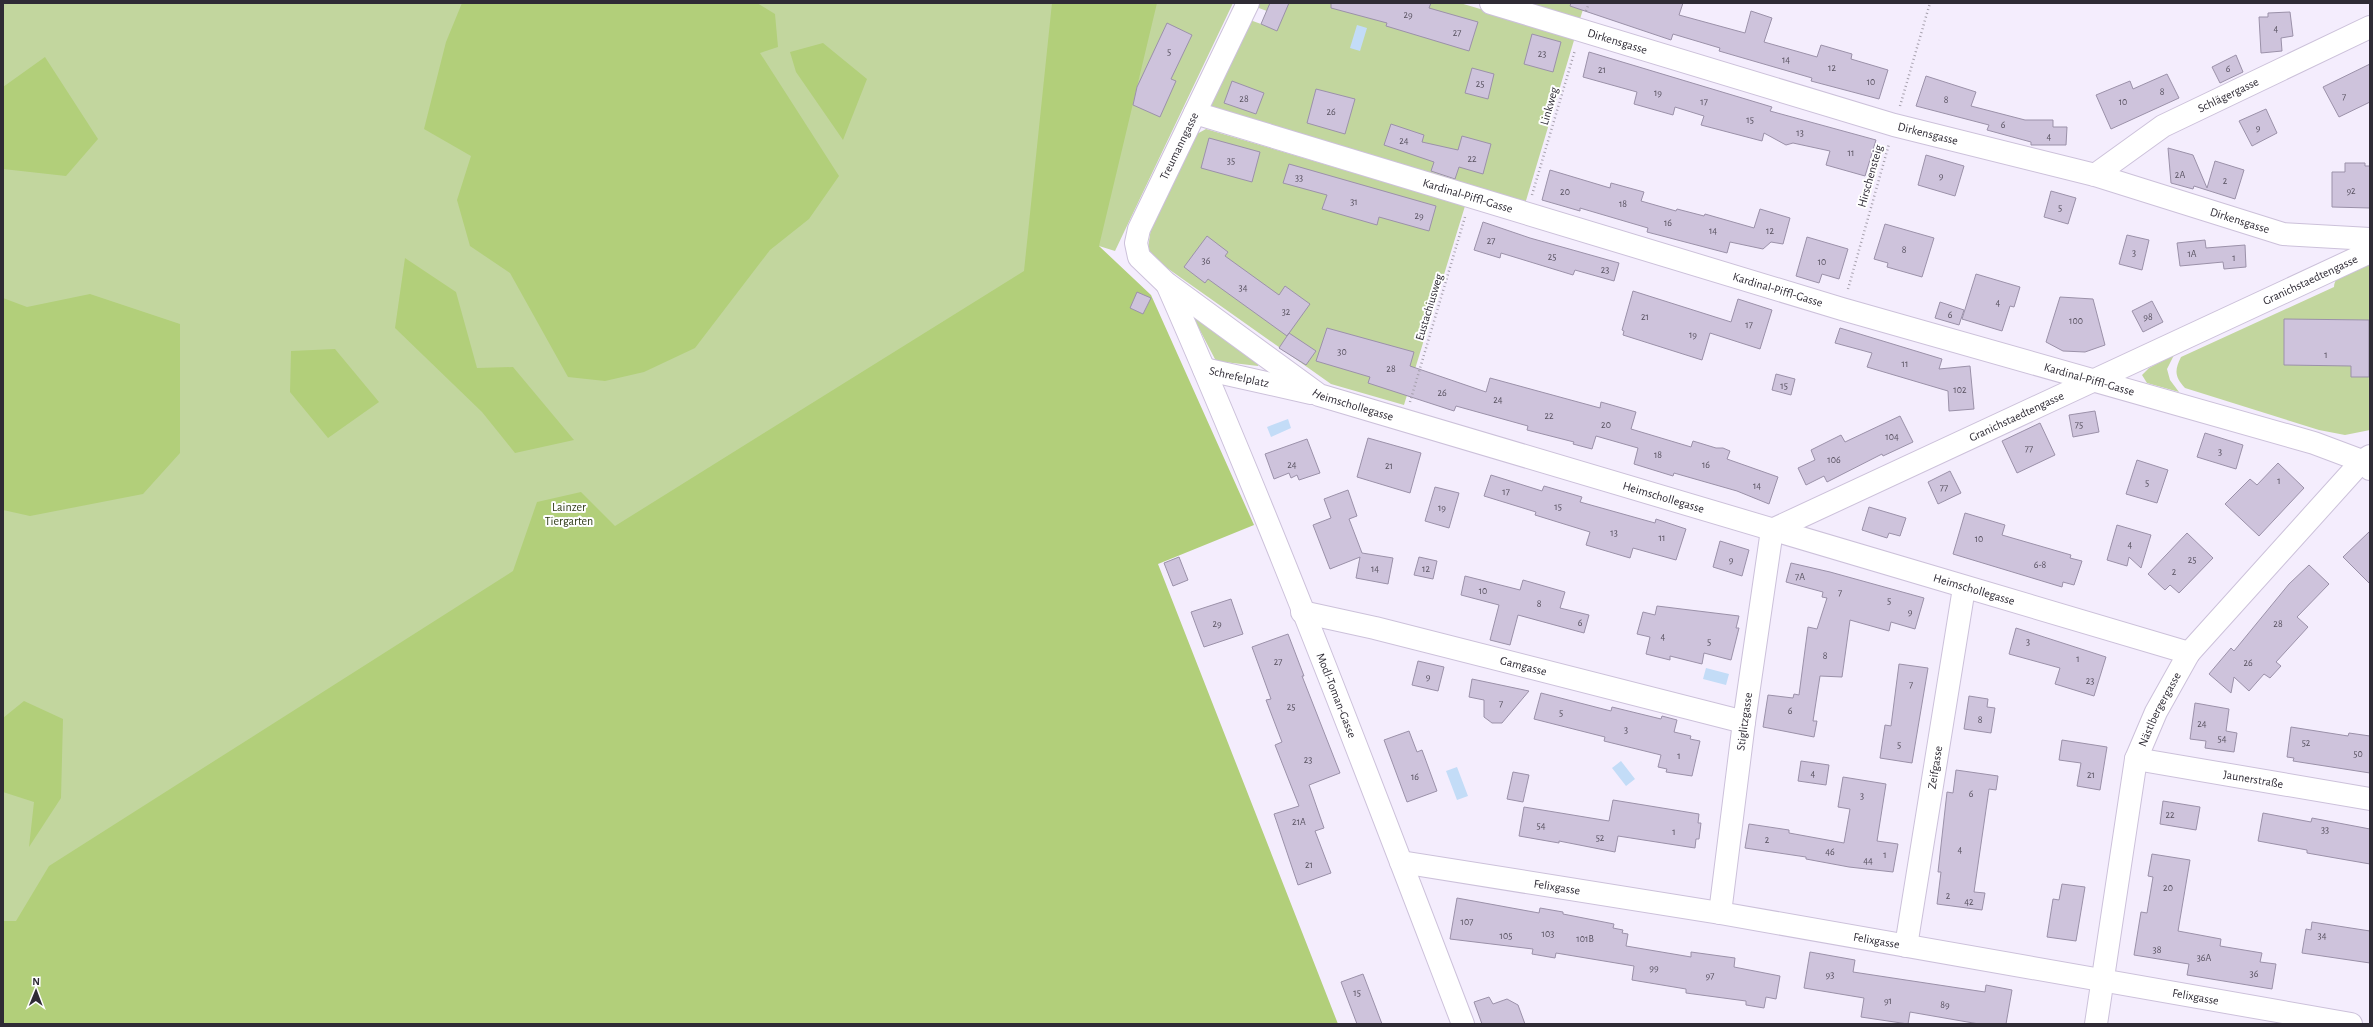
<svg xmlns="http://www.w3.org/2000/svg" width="2373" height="1027" font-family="'Alegreya Sans',sans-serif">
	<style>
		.green { fill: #c2d69e }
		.forest { fill: #b2cf7a }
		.water { fill: #c3dcf7 }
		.building { fill: #cec3dc; stroke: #9b91a9 }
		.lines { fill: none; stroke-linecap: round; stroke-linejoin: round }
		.minor-casing { stroke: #ccc1da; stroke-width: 24 }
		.path { stroke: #a6a0ad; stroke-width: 2.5; stroke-dasharray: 1 3; stroke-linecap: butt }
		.minor { stroke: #fff; stroke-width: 22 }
		.labels { text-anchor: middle; stroke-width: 4; stroke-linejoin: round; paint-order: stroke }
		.number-label { font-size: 10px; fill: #57515f }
		.street-label { font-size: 12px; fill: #2f2b35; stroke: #fefefe }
		.park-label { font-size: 12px; fill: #2e3a16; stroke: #fefefe }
	</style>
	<rect width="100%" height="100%" fill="#f4edfd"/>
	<path class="green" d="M3,3H1233L1115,251L1099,246L3,1024Z
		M1258,3H1460L1575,37L1525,204L1212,109L1211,101L1250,20L1261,24L1267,11L1256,7Z
		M1528,3H1585L1580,19Z
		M1206,129L1465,206L1404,405L1331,384L1153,258L1148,248L1151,228L1195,135Z
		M2370,259V430L2345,435L2319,430L2185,388C2175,377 2174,371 2181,357L2334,287C2335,271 2358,265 2370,259Z
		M1195,314L1258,362V366L1216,361L1193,317Z
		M2174,355L2167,369L2170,380L2179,392L2147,383L2142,375L2149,368Z"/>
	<path class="forest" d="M462,3H757L775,14L778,47L760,53L839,176L809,219L770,250L695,348L644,372L605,381L568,377L510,273L470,246L457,200L471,156L424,129L446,42Z
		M1052,3H1157L1099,246L1151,295L1254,525L1158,564L1338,1024H3V921H16L49,866L513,571L537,502L581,492L615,526L1024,271Z
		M823,43L867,79L843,140L796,72L790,52Z
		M45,57L98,139L66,176L3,169V87Z
		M405,258L456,292L477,368L513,367L574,440L515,453L482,412L395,328Z
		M90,294L180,324V453L143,494L30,516L3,510V298L27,307Z
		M335,349L379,402L328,438L290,392L291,351Z
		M24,701L63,719L61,798L29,847L34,802L3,792V718Z"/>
	<path class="water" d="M1357,25L1367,28L1360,51L1350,48Z
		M1288,419L1291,428L1271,437L1267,427Z
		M1706,668L1729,674L1726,685L1703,679Z
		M1621,761L1635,779L1626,786L1612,768Z
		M1457,767L1468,796L1457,800L1446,771Z"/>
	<path class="building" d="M1270,3H1289L1277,31L1261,24Z
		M1331,3H1431L1429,8L1478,22L1469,51L1386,26L1387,23L1331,8Z
		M1571,3H1683L1679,15L1745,33L1751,11L1772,18L1764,42L1817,57L1821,45L1852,54L1851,59L1888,70L1879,99L1811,81L1812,78L1719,51L1720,48L1673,34L1671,40L1570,6Z
		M2290,12L2293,36L2281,38L2282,51L2261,53L2259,17H2268V13Z
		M1167,23L1192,35L1171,79L1176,81L1160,117L1133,105L1137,87Z
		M1532,34L1561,42L1553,72L1524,64Z
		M1589,52L1772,107L1770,111L1876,140L1865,176L1826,165L1830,151L1793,143L1786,145L1764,133L1762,141L1701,125L1704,116L1675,107L1673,115L1634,104L1637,92L1583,77Z
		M2236,55L2243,72L2220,83L2212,67Z
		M2370,64V102L2339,117L2323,87Z
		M1472,68L1494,74L1488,99L1465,93Z
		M2167,74L2179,98L2111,129L2096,95L2130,81L2133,89Z
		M1926,76L1976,92L1971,106L2025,120H2053V127H2067L2066,145H2031V142L1987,130L1989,125L1916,106Z
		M1232,81L1264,93L1256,114L1224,103Z
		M1316,89L1355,99L1345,134L1307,123Z
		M2266,109L2277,133L2252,146L2239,121Z
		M1391,124L1424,135L1422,142L1458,150L1462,136L1491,144L1483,174L1459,167L1455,179L1431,171L1434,162L1384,145Z
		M1209,138L1260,152L1252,182L1201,168Z
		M2168,148L2193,155L2207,188L2215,161L2244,170L2235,199L2194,186L2193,189L2171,183Z
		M1926,155L1964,166L1955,196L1918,185Z
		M2345,163H2365V166H2370V208L2332,207V172H2345Z
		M1289,164L1436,206L1429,231L1379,217L1377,225L1322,209L1327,195L1283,183Z
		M1550,170L1610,188L1611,183L1644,192L1641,201L1676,211L1677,209L1704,216L1705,214L1754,228L1760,209L1790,218L1783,244L1771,242L1763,249L1730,242L1727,253L1647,232L1648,228L1580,208V211L1542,200Z
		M2051,191L2076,198L2068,224L2044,217Z
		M1483,222L1530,238L1619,263L1614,281L1575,270L1573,275L1501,253L1500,258L1474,250Z
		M1885,224L1934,238L1922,277L1887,267L1888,263L1874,259Z
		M2127,235L2149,240L2142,270L2119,264Z
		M1207,236L1228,252L1225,256L1279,295L1285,286L1310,304L1287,336L1208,279L1205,283L1184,267Z
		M1807,237L1848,249L1839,279L1822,274L1819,283L1796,276Z
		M2205,240L2206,248L2245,245L2246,267L2224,269L2223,262L2180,266L2177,243Z
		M1976,274L2020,287L2014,307L2010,306L2002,331L1962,319Z
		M1633,291L1731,322L1738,299L1772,310L1760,349L1710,333L1702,360L1623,335L1624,331L1622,330Z
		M1137,292L1151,298L1143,314L1130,308Z
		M2060,297L2093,299L2105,345L2085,352L2063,351L2046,342Z
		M2152,301L2163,322L2143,332L2132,311Z
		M1940,302L1964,310L1959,325L1935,318Z
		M2284,319L2369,320V377H2351V366L2284,365Z
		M1327,328L1414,352L1410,366L1486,392L1490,378L1600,408L1601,402L1636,412L1631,429L1691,447L1693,441L1716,448H1723L1730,451L1727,459L1778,477L1769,504L1737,491L1674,473L1673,476L1634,464L1638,448L1596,436L1592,449L1573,444L1574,442L1527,430L1528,426L1456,406L1454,411L1368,383L1370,377L1316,361Z
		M1840,328L1942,359L1939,369L1970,366L1974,409L1949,411L1948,391L1867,367L1872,353L1835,343Z
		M1289,333L1316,351L1306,365L1279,348Z
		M1776,374L1795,379L1791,395L1772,390Z
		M2095,411L2099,432L2073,437L2069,415Z
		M1900,416L1913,442L1883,456L1882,454L1827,482L1824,476L1806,485L1798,468L1815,460L1811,450L1841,435L1845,442Z
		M2040,423L2055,455L2017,473L2002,441Z
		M2205,433L2243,445L2236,469L2197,457Z
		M1368,438L1421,453L1410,493L1357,477Z
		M1307,439L1320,473L1299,480L1297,475L1291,478L1289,473L1274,479L1265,454Z
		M2137,460L2168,470L2157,503L2126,494Z
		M2278,463L2304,488L2259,536L2225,504L2250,479L2257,485Z
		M1950,471L1961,493L1938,504L1928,482Z
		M1491,475L1542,491L1544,486L1582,497L1580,502L1655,523L1656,519L1686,529L1676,560L1633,548L1630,558L1586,545L1590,532L1535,515L1536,512L1484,496Z
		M1435,487L1459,493L1449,528L1425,521Z
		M1348,490L1357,516L1349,519L1362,553L1393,558L1388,584L1356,578L1360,557L1330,569L1313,525L1331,518L1324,499Z
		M1869,507L1906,518L1900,536L1889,533L1887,538L1862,530Z
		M1965,513L2005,525L2002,535L2071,555L2070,558L2082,561L2074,585L2063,582L2062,587L1953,554Z
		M2117,525L2151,535L2141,568L2129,557L2127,566L2107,560Z
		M2370,531V584L2343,557Z
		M2187,533L2213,558L2179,593L2170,585L2165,590L2148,574Z
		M1720,541L1749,550L1742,576L1713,567Z
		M1179,557L1188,580L1173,586L1164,563Z
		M1419,557L1437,561L1433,579L1414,575Z
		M1791,563L1830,572L1924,598L1915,629L1891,622L1889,631L1850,620L1842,677L1820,676L1813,721H1817L1814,737L1763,727L1768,695L1793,698L1794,694L1799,695L1808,627L1817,629L1827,598L1822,597L1823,592L1786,582Z
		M2309,565L2329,584L2297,617L2308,627L2276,662L2281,666L2270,678L2264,674L2249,691L2234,677L2231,693L2209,674L2231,648L2234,651L2289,584Z
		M1465,576L1520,590L1523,580L1565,592L1560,608L1589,615L1584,633L1518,615L1510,645L1490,640L1499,605L1461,595Z
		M1231,599L1243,634L1204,647L1191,612Z
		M1657,606L1739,616L1736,628H1739L1731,660L1704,653L1702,664L1670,656V660L1646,654L1650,637L1637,634L1643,612L1655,615Z
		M2016,628L2106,657L2094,696L2055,684L2060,668L2009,654Z
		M1288,634L1304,676H1302L1340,773L1309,785L1324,828L1315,831L1331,873L1298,885L1274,814L1299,806L1275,745L1282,742L1266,700L1271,699L1252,647Z
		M1418,661L1444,667L1438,691L1412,685Z
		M1899,664L1928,668L1912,763L1880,758L1885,725L1891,726Z
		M1472,679L1529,691L1502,723H1492L1484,717V700L1469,697Z
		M1541,693L1611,711L1612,707L1661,719L1662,716L1677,720L1674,732L1691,736L1690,739L1700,741L1692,776L1666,772L1667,769L1658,767L1661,755L1604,741L1605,737L1534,719Z
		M1969,696L1988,699L1987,707L1995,708L1991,733L1964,729Z
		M2195,703L2229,709L2226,731L2237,733L2234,752L2205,748L2206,741L2190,739Z
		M2291,727L2348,736L2349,733L2370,736V773L2293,761L2294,758L2287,757Z
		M1409,731L1417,752L1422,750L1437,791L1407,802L1384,740Z
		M2062,740L2107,747L2100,790L2077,786L2081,763L2059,760Z
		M1801,761L1829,765L1826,785L1798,781Z
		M1956,770L1998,776L1996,790L1989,789L1974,892L1985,893L1982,910L1937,904L1941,872H1938L1947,792L1953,793Z
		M1513,772L1529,775L1523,802L1507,799Z
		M1843,777L1886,784L1877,841L1898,844L1893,872L1849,867L1806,859V857L1745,848L1749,824L1789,830V833L1844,843L1850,809L1838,807Z
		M1613,800L1699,814L1698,823H1701L1699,839H1696L1695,848L1618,836L1615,852L1559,841V843L1519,836L1524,807L1609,821Z
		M2163,801L2200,807L2196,830L2160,824Z
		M2263,813L2311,822L2312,818L2370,829V864L2307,853V850L2258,841Z
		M2152,854L2190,860L2178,931L2221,939L2220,946L2262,953L2260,962L2276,964L2272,989L2187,975L2189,964L2134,955L2141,912L2147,913L2153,877L2148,876Z
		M2062,884L2085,887L2076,941L2047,937L2053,899L2059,900Z
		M1457,898L1539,913L1540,908L1563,912V914L1614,924L1613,928L1623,930L1622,933L1628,934L1626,946L1691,957V952L1735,958L1734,967L1780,976L1776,999L1766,997L1764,1008L1746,1005V1001L1686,993V989L1632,980L1634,966L1556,953L1555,958L1532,954L1533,949L1450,939Z
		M2312,922L2370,931V963L2302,953L2306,929L2311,930Z
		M1810,952L1855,960L1853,972L1985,992L1986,985L2012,990L2006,1024H1979L1910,1012L1908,1024L1861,1017L1864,998L1804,988Z
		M1363,974L1382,1024H1357L1341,982Z
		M1489,997L1493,1004L1507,999L1518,1005L1525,1024H1482L1474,1002Z"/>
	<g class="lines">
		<g class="minor-casing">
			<g id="minor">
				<path id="s1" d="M1248,3L1139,229L1136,243L1139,257L1166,283L1319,395L2189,653"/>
				<path id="s2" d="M1491,3L1894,125L2095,175L2283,234L2370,239"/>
				<path id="s3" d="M1195,113L1842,309L2314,443L2362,461L2370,469"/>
				<path id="s4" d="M2095,175L2163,126L2370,27"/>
				<path id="s5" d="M1167,284C1274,527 1368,776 1463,1024"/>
				<path id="s6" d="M1204,369L1311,393"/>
				<path id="s7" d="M1302,612L1375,628L1744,722"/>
				<path id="s8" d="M2136,759L2370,799"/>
				<path id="s9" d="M1401,862L1720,913L2351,1024"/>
				<path id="s10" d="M1720,913L1744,722L1772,530L2370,252"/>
				<path id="s11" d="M1906,946L1964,588"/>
				<path id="s12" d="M2096,1024L2136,759L2156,712L2189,653L2362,461L2370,456"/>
			</g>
		</g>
		<path class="path" d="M1586,11L1589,3
			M1900,106L1930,3
			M1532,195L1575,50
			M1848,289L1889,144
			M2369,342H2370
			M1410,402L1465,217"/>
		<use href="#minor" class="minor"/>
	</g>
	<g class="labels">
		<g class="number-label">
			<text x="1408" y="18">29</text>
			<text x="2276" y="32">4</text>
			<text x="1457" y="36">27</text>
			<text x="1169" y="55">5</text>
			<text x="1542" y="57">23</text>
			<text x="1786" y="63">14</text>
			<text x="1832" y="71">12</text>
			<text x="2228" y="72">6</text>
			<text x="1602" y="73">21</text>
			<text x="1871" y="85">10</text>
			<text x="1480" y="87">25</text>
			<text x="2162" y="95">8</text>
			<text x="1658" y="96">19</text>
			<text x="2344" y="100">7</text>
			<text x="1244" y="102">28</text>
			<text x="1946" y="103">8</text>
			<text x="1704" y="105">17</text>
			<text x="2123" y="105">10</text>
			<text x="1331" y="115">26</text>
			<text x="1750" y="123">15</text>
			<text x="2003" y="128">6</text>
			<text x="2258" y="131">9</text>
			<text x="1800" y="136">13</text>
			<text x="2049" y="140">4</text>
			<text x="1404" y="144">24</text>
			<text x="1851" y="156">11</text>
			<text x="1472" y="162">22</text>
			<text x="1231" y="164">35</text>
			<text x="2180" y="178">2A</text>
			<text x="1941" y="179">9</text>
			<text x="1299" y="181">33</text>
			<text x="2225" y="184">2</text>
			<text x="2351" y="194">92</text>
			<text x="1565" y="195">20</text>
			<text x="1354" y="205">31</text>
			<text x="1623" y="207">18</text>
			<text x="2060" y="211">5</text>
			<text x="1419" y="219">29</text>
			<text x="1668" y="226">16</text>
			<text x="1713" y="234">14</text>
			<text x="1770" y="234">12</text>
			<text x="1491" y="244">27</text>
			<text x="1904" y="253">8</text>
			<text x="2134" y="256">3</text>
			<text x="2192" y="257">1A</text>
			<text x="1552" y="260">25</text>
			<text x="2234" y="261">1</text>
			<text x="1206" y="264">36</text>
			<text x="1822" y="265">10</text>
			<text x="1605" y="273">23</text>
			<text x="1243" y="291">34</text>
			<text x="1998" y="306">4</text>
			<text x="1286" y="315">32</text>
			<text x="1950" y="318">6</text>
			<text x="1645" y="320">21</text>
			<text x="2148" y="320">98</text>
			<text x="2076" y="324">100</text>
			<text x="1749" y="328">17</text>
			<text x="1693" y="338">19</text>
			<text x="1342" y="355">30</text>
			<text x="2326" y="358">1</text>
			<text x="1905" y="367">11</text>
			<text x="1391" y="372">28</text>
			<text x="1784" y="389">15</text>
			<text x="1960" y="393">102</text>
			<text x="1442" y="396">26</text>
			<text x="1498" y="403">24</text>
			<text x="1549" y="419">22</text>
			<text x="1606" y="428">20</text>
			<text x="2079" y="428">75</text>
			<text x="1892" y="440">104</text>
			<text x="2029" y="452">77</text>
			<text x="2220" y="455">3</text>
			<text x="1658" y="458">18</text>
			<text x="1834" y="463">106</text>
			<text x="1292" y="468">24</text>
			<text x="1706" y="468">16</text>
			<text x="1389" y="469">21</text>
			<text x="2279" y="484">1</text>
			<text x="2147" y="486">5</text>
			<text x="1757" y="489">14</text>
			<text x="1944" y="491">77</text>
			<text x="1506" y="495">17</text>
			<text x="1558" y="510">15</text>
			<text x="1442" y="511">19</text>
			<text x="1614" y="536">13</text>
			<text x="1662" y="541">11</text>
			<text x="1979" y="542">10</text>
			<text x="2130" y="548">4</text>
			<text x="1731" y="563">9</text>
			<text x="2192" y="563">25</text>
			<text x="2040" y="568">6-8</text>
			<text x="1375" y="572">14</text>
			<text x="1426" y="572">12</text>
			<text x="2174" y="575">2</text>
			<text x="1800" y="580">7A</text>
			<text x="1483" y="594">10</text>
			<text x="1840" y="596">7</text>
			<text x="1889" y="604">5</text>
			<text x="1539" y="607">8</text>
			<text x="1910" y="615">9</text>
			<text x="1580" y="626">6</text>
			<text x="1217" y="627">29</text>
			<text x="2278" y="627">28</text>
			<text x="1663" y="640">4</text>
			<text x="1709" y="645">5</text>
			<text x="2028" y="645">3</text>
			<text x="1825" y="659">8</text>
			<text x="2078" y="662">1</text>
			<text x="1278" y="665">27</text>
			<text x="2248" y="666">26</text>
			<text x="1428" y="680">9</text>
			<text x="2090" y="684">23</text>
			<text x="1911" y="688">7</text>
			<text x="1501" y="707">7</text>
			<text x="1291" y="710">25</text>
			<text x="1790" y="714">6</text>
			<text x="1561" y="716">5</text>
			<text x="1980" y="723">8</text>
			<text x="2202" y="727">24</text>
			<text x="1626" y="733">3</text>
			<text x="2222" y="742">54</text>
			<text x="2306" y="746">52</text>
			<text x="1899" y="748">5</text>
			<text x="2358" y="757">50</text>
			<text x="1679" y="759">1</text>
			<text x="1308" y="763">23</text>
			<text x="1813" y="777">4</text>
			<text x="2091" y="778">21</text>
			<text x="1415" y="780">16</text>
			<text x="1971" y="797">6</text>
			<text x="1862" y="799">3</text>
			<text x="2170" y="818">22</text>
			<text x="1299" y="825">21A</text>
			<text x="1541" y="829">54</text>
			<text x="2325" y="833">33</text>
			<text x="1674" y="835">1</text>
			<text x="1600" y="841">52</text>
			<text x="1767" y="843">2</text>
			<text x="1960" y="853">4</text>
			<text x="1830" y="855">46</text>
			<text x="1885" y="858">1</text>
			<text x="1868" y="864">44</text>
			<text x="1309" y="868">21</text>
			<text x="2168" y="891">20</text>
			<text x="1948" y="899">2</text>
			<text x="1969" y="905">42</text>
			<text x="1467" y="925">107</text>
			<text x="1548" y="937">103</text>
			<text x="1506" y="939">105</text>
			<text x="2322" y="939">34</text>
			<text x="1585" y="942">101B</text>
			<text x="2157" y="953">38</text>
			<text x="2204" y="961">36A</text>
			<text x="1654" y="971">99</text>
			<text x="2254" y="977">36</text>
			<text x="1830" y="978">93</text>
			<text x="1710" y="979">97</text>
			<text x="1357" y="996">15</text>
			<text x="1888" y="1004">91</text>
			<text x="1945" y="1008">89</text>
		</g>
		<g class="street-label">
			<text dy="4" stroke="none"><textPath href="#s2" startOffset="132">Dirkensgasse</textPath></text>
			<text dy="4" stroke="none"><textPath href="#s4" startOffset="156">Schlägergasse</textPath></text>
			<text transform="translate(1549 106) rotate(-74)" y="4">Linkweg</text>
			<text dy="4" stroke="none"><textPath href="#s2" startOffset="456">Dirkensgasse</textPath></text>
			<text transform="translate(1179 146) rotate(-64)" y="4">Treumanngasse</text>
			<text transform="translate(1870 176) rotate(-74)" y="4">Hirschensteig</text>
			<text dy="4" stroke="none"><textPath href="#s3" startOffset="285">Kardinal-Piffl-Gasse</textPath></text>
			<text dy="4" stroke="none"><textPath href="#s2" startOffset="780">Dirkensgasse</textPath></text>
			<text dy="4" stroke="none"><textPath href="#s10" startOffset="980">Granichstaedtengasse</textPath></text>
			<text dy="4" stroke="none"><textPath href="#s3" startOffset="609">Kardinal-Piffl-Gasse</textPath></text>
			<text transform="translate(1429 307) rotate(-73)" y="4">Eustachiusweg</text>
			<text dy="4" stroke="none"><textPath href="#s6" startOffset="36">Schrefelplatz</textPath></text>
			<text dy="4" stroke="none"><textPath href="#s3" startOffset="933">Kardinal-Piffl-Gasse</textPath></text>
			<text dy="4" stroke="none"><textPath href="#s1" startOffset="542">Heimschollegasse</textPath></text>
			<text dy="4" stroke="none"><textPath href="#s10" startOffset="656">Granichstaedtengasse</textPath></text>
			<text dy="4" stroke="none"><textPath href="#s1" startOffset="866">Heimschollegasse</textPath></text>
			<text dy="4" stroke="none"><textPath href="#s1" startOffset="1190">Heimschollegasse</textPath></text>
			<text dy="4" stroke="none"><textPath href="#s7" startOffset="228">Gamgasse</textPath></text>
			<text dy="4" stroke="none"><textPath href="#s5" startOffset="445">Modl-Toman-Gasse</textPath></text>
			<text dy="4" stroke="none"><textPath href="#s12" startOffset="323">Nästlbergergasse</textPath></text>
			<text dy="4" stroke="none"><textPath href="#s10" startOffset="193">Stiglitzgasse</textPath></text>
			<text dy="4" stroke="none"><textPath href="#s11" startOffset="181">Zeifgasse</textPath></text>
			<text dy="4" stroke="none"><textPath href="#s8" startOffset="119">Jaunerstraße</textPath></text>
			<text dy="4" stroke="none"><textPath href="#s9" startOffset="158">Felixgasse</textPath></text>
			<text dy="4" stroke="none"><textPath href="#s9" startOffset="482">Felixgasse</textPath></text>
			<text dy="4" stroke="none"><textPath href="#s9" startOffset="806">Felixgasse</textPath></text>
		</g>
		<g class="park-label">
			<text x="569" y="511">Lainzer<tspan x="569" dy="14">Tiergarten</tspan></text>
		</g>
	</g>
	<rect width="2373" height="1027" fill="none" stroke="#2f2b35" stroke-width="8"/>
	<g transform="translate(36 991) rotate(1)" stroke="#fefefe" stroke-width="3" paint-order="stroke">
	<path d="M0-3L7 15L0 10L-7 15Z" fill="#2f2b35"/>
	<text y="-6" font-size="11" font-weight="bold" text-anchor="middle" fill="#2f2b35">N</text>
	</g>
</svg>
